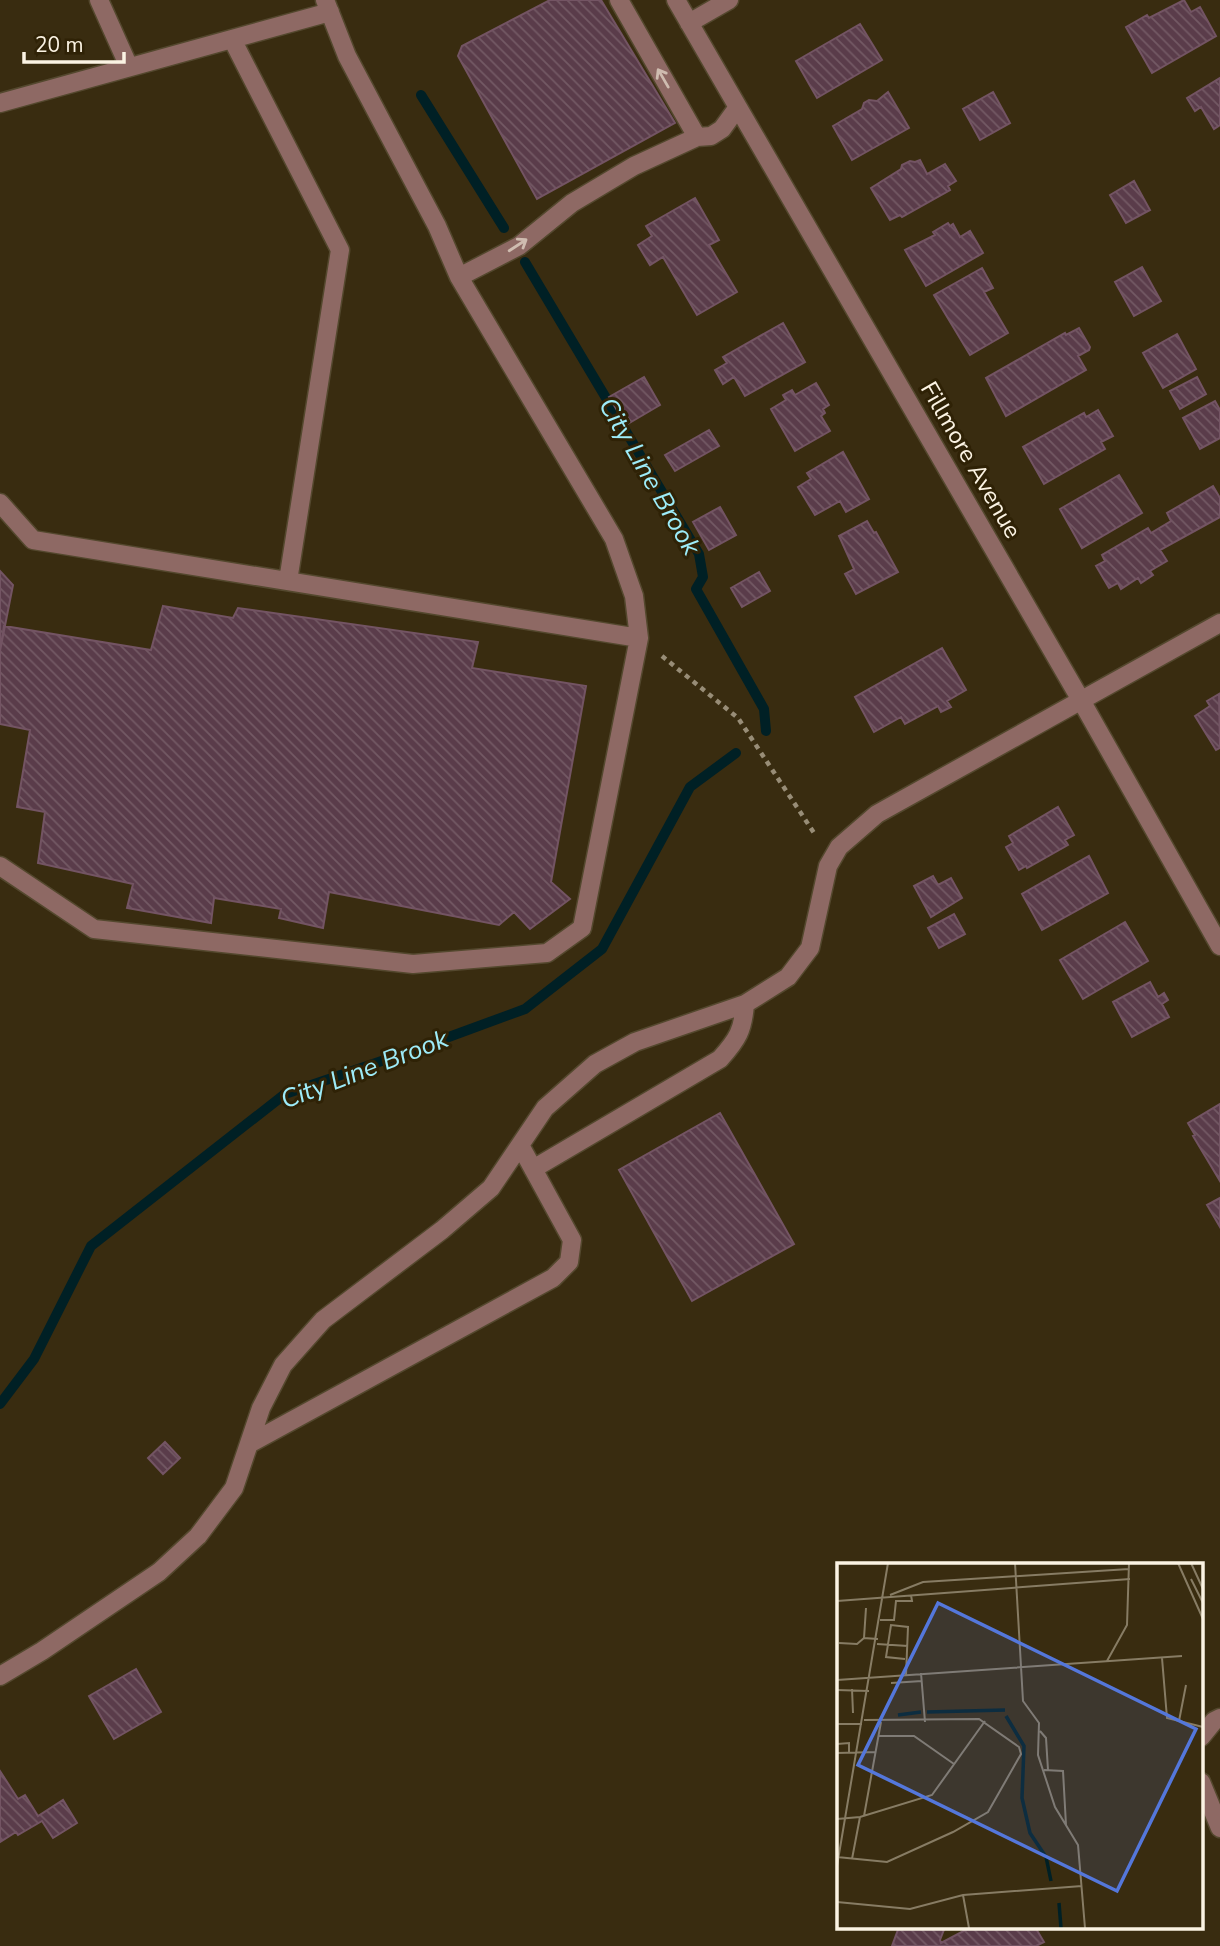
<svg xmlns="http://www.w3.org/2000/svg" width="1220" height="1946" font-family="'Nunito Sans',sans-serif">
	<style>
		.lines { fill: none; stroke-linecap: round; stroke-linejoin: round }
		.stream { stroke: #002025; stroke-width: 10 }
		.building { fill: url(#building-back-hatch); stroke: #735463; stroke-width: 2 }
		.minor-casing { stroke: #54482e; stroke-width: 21 }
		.path { stroke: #988d77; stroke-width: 4.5; stroke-dasharray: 5 5; stroke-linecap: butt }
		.minor { stroke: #8e6964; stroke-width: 18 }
		.oneway { stroke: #cfbcb0 }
		.labels { text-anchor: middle; stroke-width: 6; stroke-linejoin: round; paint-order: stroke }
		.street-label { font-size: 24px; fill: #fbf3e3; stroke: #2f2206 }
		.water-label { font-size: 26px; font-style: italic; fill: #9decf9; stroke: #2f2206 }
		.inset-river { fill: none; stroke: #002025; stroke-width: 3.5 }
		.inset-road { fill: none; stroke: #877c64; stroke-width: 2 }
		.view { fill: #5477db; fill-opacity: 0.15; stroke: #5477db; stroke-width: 3.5 }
		.inset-edge { fill: none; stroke: #fbf3e3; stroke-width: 3.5 }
	</style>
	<defs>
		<pattern id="building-back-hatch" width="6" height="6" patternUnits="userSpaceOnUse" patternTransform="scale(1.75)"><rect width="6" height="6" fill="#5a3c4a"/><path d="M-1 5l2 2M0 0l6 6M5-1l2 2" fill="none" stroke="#735964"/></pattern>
	</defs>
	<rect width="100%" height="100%" fill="#392c10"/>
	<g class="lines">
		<path class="stream" d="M421,95L504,228
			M525,262L699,554L703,577L696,589L764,709L766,731
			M0,1404L34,1359L91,1246L285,1094L408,1052L525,1009L602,949L690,787L736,753"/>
	</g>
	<path class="building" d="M550,0H601L675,123L537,199L458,56L462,46Z
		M1184,0L1191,12L1200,7L1216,36L1152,73L1126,27L1147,15L1149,18Z
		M860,24L882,60L817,98L796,61Z
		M1220,78V125L1214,129L1201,107L1195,111L1187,98Z
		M888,92L909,128L852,160L833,126L862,109L864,103L869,100L877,101Z
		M993,92L1010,123L980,140L963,109Z
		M920,160L927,174L945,164L956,181L948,186L950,190L902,217L900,215L890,220L871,188L901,169L902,165L910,161L915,162Z
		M1134,181L1150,210L1126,223L1110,195Z
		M695,198L719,240L709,245L737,292L697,315L663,257L650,265L638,245L652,236L646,226Z
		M948,223L950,226L953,224L960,237L970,231L983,253L926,286L905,250L935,235L933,232Z
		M1142,267L1161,301L1134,316L1115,282Z
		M982,268L993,288L984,292L1008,333L970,355L934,295Z
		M783,323L805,362L745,396L734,377L723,384L715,370L727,363L723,357Z
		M1079,328L1090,347L1089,350L1078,356L1086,370L1006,416L986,378L1065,333L1066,335Z
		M1177,334L1196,369L1163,388L1143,353Z
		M644,377L660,405L626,425L609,397Z
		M1197,377L1206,394L1180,409L1170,391Z
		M816,383L829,405L823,409L825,413L821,416L830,431L795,451L771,409L786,400L783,395L792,390L795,395Z
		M1215,401L1220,410V438L1200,449L1183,418Z
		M1098,410L1113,436L1101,442L1105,449L1044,484L1023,447L1084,413L1086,417Z
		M709,430L719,446L675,471L665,455Z
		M843,452L869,499L846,512L840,501L815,515L798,487L811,479L807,473Z
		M1119,475L1142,513L1082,548L1060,509Z
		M1213,486L1220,498V517L1160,550L1167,561L1150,571L1153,575L1141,583L1138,578L1121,589L1118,583L1109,588L1096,566L1105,561L1102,555L1148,528L1151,533L1171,521L1167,513Z
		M720,507L736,535L709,550L693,522Z
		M867,521L874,533L876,532L898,572L856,594L845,574L854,569L839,536Z
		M0,571L13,585L0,651Z
		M759,572L770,591L742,607L731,588Z
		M163,606L233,618L238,608L478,642L472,668L586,686L551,882L570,899L530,929L514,912L499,925L329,892L323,928L279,918L281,909L214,898L211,923L127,908L133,884L38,863L45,812L17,807L30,730L0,724V651L4,626L151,650Z
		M942,648L966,690L947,701L951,707L941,712L938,706L905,724L901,717L874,732L855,697Z
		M1219,694L1220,748L1216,750L1195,716L1210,706L1207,701Z
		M1058,807L1074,835L1065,840L1068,845L1027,868L1026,866L1019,870L1006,847L1013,843L1009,836Z
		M1089,856L1108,893L1042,930L1022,894Z
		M933,876L938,885L951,878L962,898L931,917L914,886Z
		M954,914L965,934L939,948L928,928Z
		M1125,922L1148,961L1083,999L1060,960Z
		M1150,982L1158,997L1164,993L1168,1000L1162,1004L1169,1017L1132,1037L1113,1002Z
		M1220,1104V1181L1193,1136L1195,1135L1188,1123Z
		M720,1113L794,1244L692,1301L619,1170Z
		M1220,1198V1227L1207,1205Z
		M165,1442L180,1458L163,1474L148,1458Z
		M136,1669L161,1712L114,1739L89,1696Z
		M0,1771L18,1799L25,1795L38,1816L63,1800L77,1823L53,1838L42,1821L18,1835L16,1832L0,1842Z
		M899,1927H945L940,1940L941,1943L971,1927H1035L1044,1942L1036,1946H892Z"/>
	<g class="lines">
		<g class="minor-casing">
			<path id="minor" d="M99,0L129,67
				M619,0L697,137
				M676,0L1082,702L1220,946
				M689,23L729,0
				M232,39L340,250L288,581
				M0,103L330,12
				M459,277L519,246L572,203L634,166L697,137L711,136L722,129L738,107
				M0,503L33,540L639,638
				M0,866L94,929L413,964L547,953L582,928L639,638L634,596L614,539L459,277L437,226L347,56L325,0
				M533,1169L720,1059C738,1039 743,1030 745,1004
				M249,1444L553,1278L569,1262L572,1240L520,1145
				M0,1676L42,1651L159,1572L198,1536L234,1488L261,1408L283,1365L323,1320L442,1230L491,1188L545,1108L595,1064L635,1042L745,1004L788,977L810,948L828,866L839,847L877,814L1220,623
				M1201,1737L1214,1721L1220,1718
				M1201,1782L1220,1828"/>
		</g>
		<path class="path" d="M662,656L738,718L816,836"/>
		<use href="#minor" class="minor"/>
	</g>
	<defs><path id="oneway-shaft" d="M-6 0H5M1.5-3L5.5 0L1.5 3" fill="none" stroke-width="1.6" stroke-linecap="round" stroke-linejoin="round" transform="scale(1.75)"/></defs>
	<g class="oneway">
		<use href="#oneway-shaft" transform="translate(663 78) rotate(-120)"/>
		<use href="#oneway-shaft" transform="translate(518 245) rotate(-33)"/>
	</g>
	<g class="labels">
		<g class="street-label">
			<text transform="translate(971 460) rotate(60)" y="8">Fillmore Avenue</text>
		</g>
		<g class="water-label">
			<text transform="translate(650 476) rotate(60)" y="9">City Line Brook</text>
			<text transform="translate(364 1069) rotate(-21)" y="9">City Line Brook</text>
		</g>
	</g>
	<g transform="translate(837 1563)">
		<rect width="366" height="366" fill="#392c10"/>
		<path class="inset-river" d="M90,149L168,147M61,152L84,149M169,153L187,183L185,235L193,270L209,294L214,318M222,340L224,365"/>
		<path class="inset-road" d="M178,0L186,138L202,160L201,192L218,244L241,282L248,365M341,0L366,56M354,0L366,26M0,13V51M354,16L366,40M53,32L86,19L292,6M0,38L293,16M29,45L27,75L41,76M43,57H57L59,38H75L74,32M2,80L20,81L27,75M40,81L71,83M325,95L330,155L366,164M68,96L49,94L54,62L71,64L69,112M270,98L290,62L292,0M84,110L88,159M0,117L345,93M54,120L85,118M15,126L16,150M0,127L32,128M342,158L349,122M0,161H25M203,168L209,175L211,207M42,173H77L117,201M0,181L12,180V189M0,190L39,189M207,207L226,208L229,262M27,253L44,159M0,256L23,254L95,232L148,158M0,294L50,299L116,269L151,249L184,191L182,184L142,156L27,157M15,296L23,254M0,303L51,0M126,332L132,365M0,339L73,346L126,332L245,323"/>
		<path class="view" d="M101,40L359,166L280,328L21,202Z"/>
		<rect width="366" height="366" class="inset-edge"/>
	</g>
	<path d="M24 52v10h100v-10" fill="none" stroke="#fbf3e3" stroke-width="3.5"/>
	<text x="35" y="52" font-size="21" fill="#fbf3e3" stroke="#2f2206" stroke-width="5" paint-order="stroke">20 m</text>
</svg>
